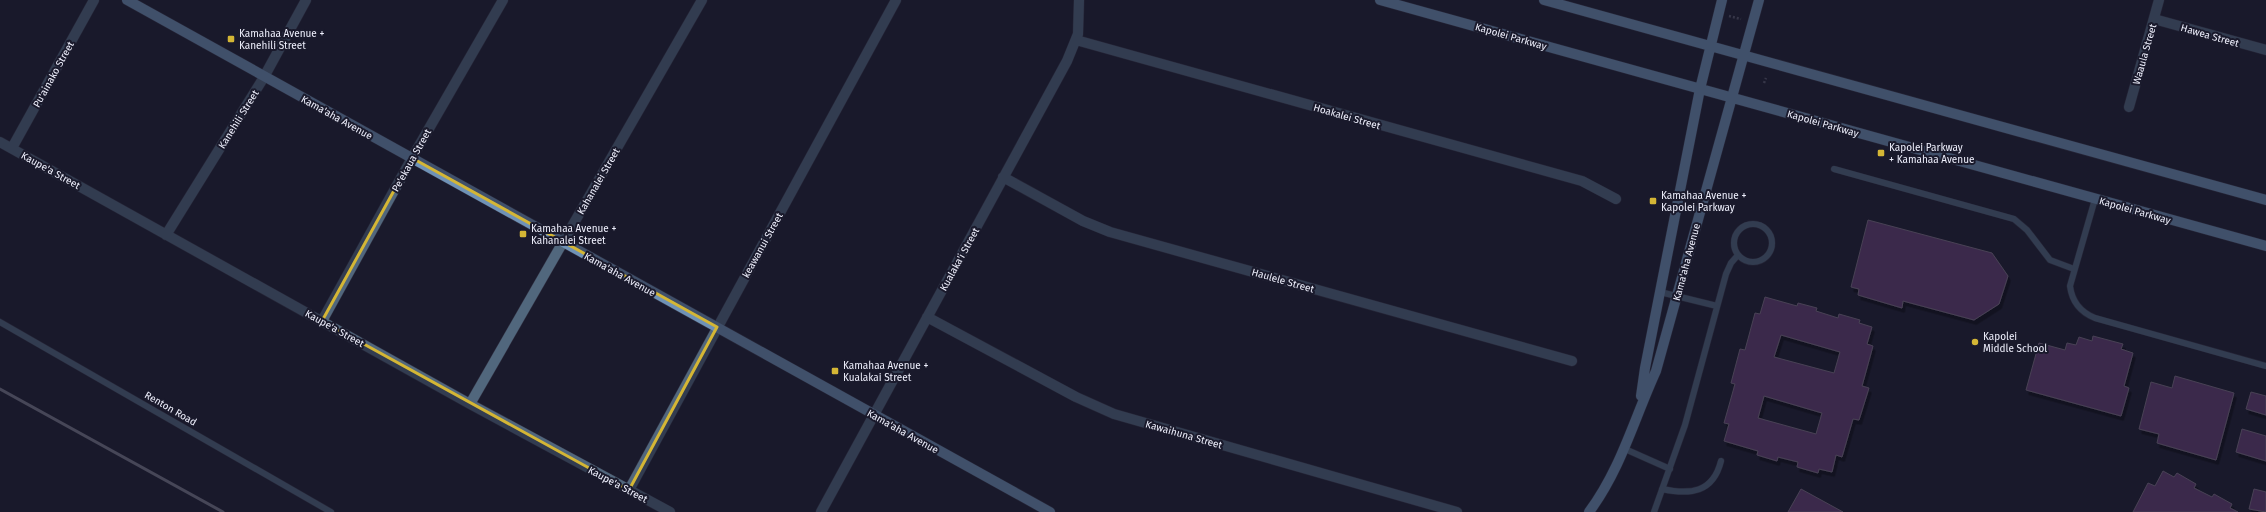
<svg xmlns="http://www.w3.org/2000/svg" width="2266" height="512" font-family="'Fira Sans',sans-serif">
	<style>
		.building { fill: #653c72; stroke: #817286; fill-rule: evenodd; filter: url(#shadow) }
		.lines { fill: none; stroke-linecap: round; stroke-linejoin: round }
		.lane-casing { stroke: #343445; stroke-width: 7 }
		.street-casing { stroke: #343445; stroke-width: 11 }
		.secondary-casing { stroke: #343445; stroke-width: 11 }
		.path { stroke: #5a5a6b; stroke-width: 2.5; stroke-dasharray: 2 2; stroke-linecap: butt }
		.lane { stroke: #51677d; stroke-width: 6 }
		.street { stroke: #51677d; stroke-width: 10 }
		.secondary { stroke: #6f92b6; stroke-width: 10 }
		.rail { stroke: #7c7c8c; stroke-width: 3 }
		.marked { fill: none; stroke: #d4b635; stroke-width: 3; stroke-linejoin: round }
		.poi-dot { fill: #d4b635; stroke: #1a1a2c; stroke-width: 1.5 }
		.labels { text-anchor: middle; stroke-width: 4; stroke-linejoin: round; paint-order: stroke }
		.poi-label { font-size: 10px; fill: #eff0fd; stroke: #1a1a2c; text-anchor: start }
		.street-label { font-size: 10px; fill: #eff0fd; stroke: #1a1a2c }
	</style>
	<defs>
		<filter id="shadow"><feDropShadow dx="2.5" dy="4.5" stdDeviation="0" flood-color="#0009"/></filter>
	</defs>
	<rect width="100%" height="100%" fill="#1a1a2c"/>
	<path class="building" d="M1868,220L1992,253L2008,276L1999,304L1974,320L1903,301L1902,308L1858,295L1859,289L1851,287Z
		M1765,297L1797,306L1798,303L1817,308L1816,311L1838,318L1839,314L1860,320L1859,323L1872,327L1867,344L1873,346L1862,386L1869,388L1859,420L1853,419L1842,457L1836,455L1832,472L1819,469L1818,473L1797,467L1798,462L1778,457L1777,461L1757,455L1758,451L1724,441L1729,424L1724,423L1735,384L1731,383L1740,349L1745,350L1755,313L1760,314ZM1781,335L1840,352L1834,373L1774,357ZM1764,396L1822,413L1816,434L1758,418Z
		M2093,336L2123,344L2121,349L2133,353L2124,386L2129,388L2121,416L2026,390L2039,343L2065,350L2067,343L2076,345L2079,337L2092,341Z
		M2175,376L2234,393L2216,460L2157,443L2159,434L2139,429L2151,382L2172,388Z
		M2251,392L2266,396V415L2246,409Z
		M2242,429L2266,436V461L2236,452Z
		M2163,471L2174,477L2177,473L2196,484L2194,488L2212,497L2214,494L2232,504L2230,508L2238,512H2133L2148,483L2155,486Z
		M1801,489L1843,512H1788Z
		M2254,489L2266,492V512L2249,509Z"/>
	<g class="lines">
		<g class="lane-casing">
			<path id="lane" d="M1834,169L2014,219L2027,230L2050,260L2074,269
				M2095,199L2070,286C2072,302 2080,312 2095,318L2266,366
				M1734 243a19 19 0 1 1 38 0a19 19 0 1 1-38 0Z
				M1660,292L1717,306
				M0,322L331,512
				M1625,449L1670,469
				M1662,489C1690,495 1713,493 1721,461
				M1654,512L1685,425L1726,274L1731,263L1738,255"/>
		</g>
		<g class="street-casing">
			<path id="street" d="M2154,19L2266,50
				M1076,40L1582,181L1616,199
				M2129,107L2159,0
				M0,142L470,404L670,512
				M12,148L94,0
				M1003,177L1083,221L1110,232L1572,361
				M166,235L264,77L306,0
				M927,317L1076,397L1114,414L1457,512
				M322,321L412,158L503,0
				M470,404L702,0
				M629,490L896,0
				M821,512L1067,61L1078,34L1079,0"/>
		</g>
		<g class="secondary-casing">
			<path id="secondary" d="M127,0L1050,512
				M1380,0L2266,246
				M1544,0L2266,200
				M1641,396L1645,368L1700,89L1722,0
				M1589,512C1621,469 1634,419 1656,371L1759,0"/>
		</g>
		<path class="path" d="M1729,16L1741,19
			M1764,83L1766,78"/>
		<use href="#lane" class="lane"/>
		<use href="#street" class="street"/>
		<use href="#secondary" class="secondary"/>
		<path class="rail" d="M0,389L223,512"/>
	</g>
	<path d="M0 0H2266V512H0ZM412,158L717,327L629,490L322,321Z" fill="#1a1a2c" fill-opacity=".55" fill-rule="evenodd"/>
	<path class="marked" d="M412,158L717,327L629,490L322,321Z"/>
	<g class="poi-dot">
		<rect x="227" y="35" width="8" height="8" rx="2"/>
		<rect x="1877" y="149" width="8" height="8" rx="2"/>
		<rect x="1649" y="197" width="8" height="8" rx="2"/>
		<rect x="519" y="230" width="8" height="8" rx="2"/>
		<circle cx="1975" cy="342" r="4"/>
		<rect x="831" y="367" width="8" height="8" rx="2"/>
	</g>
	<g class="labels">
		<g class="poi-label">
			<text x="239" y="37">Kamahaa Avenue +<tspan x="239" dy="12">Kanehili Street</tspan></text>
			<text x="1889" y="151">Kapolei Parkway<tspan x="1889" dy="12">+ Kamahaa Avenue</tspan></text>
			<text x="1661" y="199">Kamahaa Avenue +<tspan x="1661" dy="12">Kapolei Parkway</tspan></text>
			<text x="531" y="232">Kamahaa Avenue +<tspan x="531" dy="12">Kahanalei Street</tspan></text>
			<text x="1983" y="340">Kapolei<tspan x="1983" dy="12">Middle School</tspan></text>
			<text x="843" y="369">Kamahaa Avenue +<tspan x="843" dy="12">Kualakai Street</tspan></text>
		</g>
		<g class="street-label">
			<text transform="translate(2210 35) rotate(16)" y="4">Hawea Street</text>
			<text transform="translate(1511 36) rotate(16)" y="4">Kapolei Parkway</text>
			<text transform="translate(2144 54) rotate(-74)" y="4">Waaula Street</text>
			<text transform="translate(53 74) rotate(-61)" y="4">Pu'ainako Street</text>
			<text transform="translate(1347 116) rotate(16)" y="4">Hoakalei Street</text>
			<text transform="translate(337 117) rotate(29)" y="4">Kama'aha Avenue</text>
			<text transform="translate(238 119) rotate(-58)" y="4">Kanehili Street</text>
			<text transform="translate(1823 123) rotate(16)" y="4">Kapolei Parkway</text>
			<text transform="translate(411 160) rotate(-61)" y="4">Pe'ekaua Street</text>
			<text transform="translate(51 170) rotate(29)" y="4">Kaupe'a Street</text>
			<text transform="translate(598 181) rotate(-60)" y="4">Kahanalei Street</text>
			<text transform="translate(2135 210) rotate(16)" y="4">Kapolei Parkway</text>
			<text transform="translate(762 245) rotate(-61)" y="4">keawanui Street</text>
			<text transform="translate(959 259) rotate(-61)" y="4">Kualaka'i Street</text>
			<text transform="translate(1686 262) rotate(-75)" y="4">Kama'aha Avenue</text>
			<text transform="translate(620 274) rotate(29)" y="4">Kama'aha Avenue</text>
			<text transform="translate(1283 280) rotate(16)" y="4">Haulele Street</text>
			<text transform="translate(335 328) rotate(29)" y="4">Kaupe'a Street</text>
			<text transform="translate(171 408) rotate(30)" y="4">Renton Road</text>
			<text transform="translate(903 431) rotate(29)" y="4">Kama'aha Avenue</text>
			<text transform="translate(1184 434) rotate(16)" y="4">Kawaihuna Street</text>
			<text transform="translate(618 484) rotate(28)" y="4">Kaupe'a Street</text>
		</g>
	</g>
</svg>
